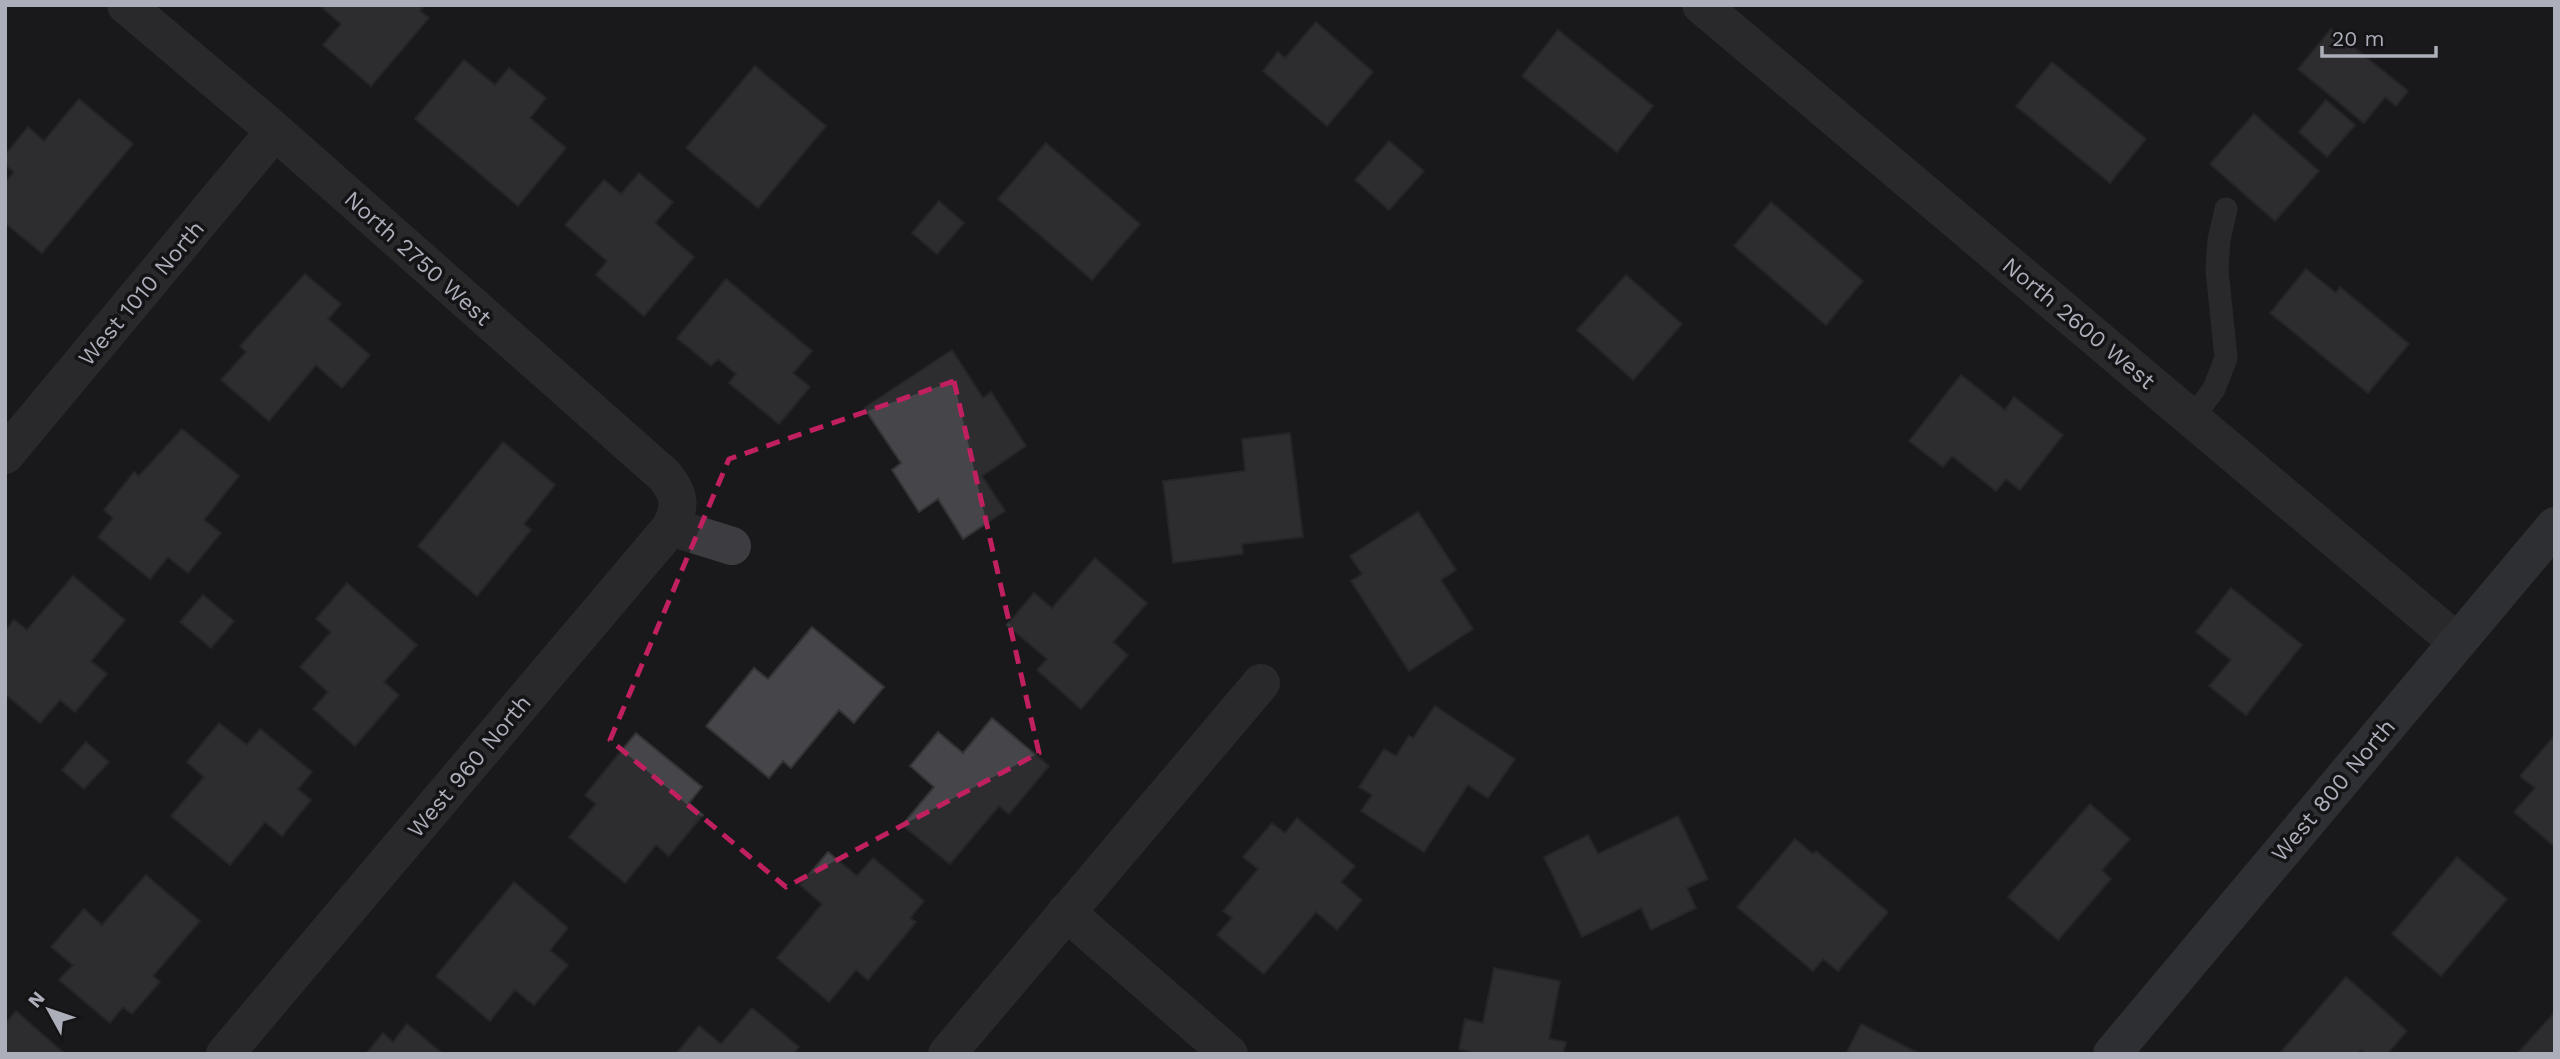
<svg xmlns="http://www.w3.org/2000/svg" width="2560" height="1059" font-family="'Work Sans',sans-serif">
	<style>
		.building { fill: #46464a; stroke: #333336; stroke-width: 2 }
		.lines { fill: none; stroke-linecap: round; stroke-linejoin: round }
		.lane { stroke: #3c3c41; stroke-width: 23 }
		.street { stroke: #3c3c41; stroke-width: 38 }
		.secondary { stroke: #48494f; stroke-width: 38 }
		.marked { fill: none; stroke: #c12060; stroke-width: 5; stroke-dasharray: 14 9; stroke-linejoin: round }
		.labels { text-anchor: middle; stroke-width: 7; stroke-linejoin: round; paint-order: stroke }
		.street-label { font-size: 23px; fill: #acaeb9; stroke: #141416 }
	</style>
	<rect width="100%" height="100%" fill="#19191b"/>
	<path class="building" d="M319,5H425L420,11L429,18L371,86L323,45L341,24Z
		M1316,22L1373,72L1327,126L1263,71L1278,52L1285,58Z
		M2331,29L2408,91L2396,106L2385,97L2364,123L2298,69Z
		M1558,30L1653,106L1617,152L1522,76Z
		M464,60L495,85L509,68L546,98L530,118L566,148L518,206L415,119Z
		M2052,62L2146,139L2110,183L2016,106Z
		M755,66L826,126L758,208L686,148Z
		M79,99L133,144L42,253L5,223V183L14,172L5,165V155L28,127L44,141Z
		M2326,100L2355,125L2327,157L2299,132Z
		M2254,114L2319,171L2275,221L2210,164Z
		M1389,141L1424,171L1389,210L1355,180Z
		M1046,143L1140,224L1092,280L998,199Z
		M639,173L673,202L655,223L694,257L644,316L596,275L607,261L565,225L604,180L621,194Z
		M939,201L964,223L937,254L912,233Z
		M1771,202L1863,281L1826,325L1734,246Z
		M2306,269L2336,293L2340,287L2409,344L2368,393L2270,313Z
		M305,274L341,304L328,319L370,355L342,388L316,365L269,421L221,380L246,352L240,346Z
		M1626,275L1682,324L1633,380L1577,330Z
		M726,279L812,351L793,373L810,387L779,424L729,383L736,374L718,359L711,366L677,338Z
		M952,350L983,398L991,392L1026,446L982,476L1005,511L963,539L938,499L919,512L892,470L901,463L864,408Z
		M1961,375L2005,410L2014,397L2063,435L2020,490L2006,479L1996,491L1952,456L1943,467L1909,441Z
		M182,429L239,476L204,520L221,533L188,573L168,557L150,579L98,537L113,518L104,510L134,472L139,476Z
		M1290,433L1303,537L1242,544L1243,554L1173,563L1163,481L1245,471L1242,439Z
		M503,442L555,485L524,524L531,530L477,596L418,546Z
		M1418,512L1456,570L1441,580L1473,629L1409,671L1351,581L1362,574L1350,556Z
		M1095,558L1147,603L1113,642L1128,655L1081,709L1037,670L1047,659L1007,625L1034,593L1052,608Z
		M73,576L125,620L91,661L107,674L75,712L60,700L40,723L5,694V631L14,620L27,630Z
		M347,583L417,645L384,682L399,695L355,746L313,709L328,692L300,667L331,632L316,619Z
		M2231,588L2302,645L2246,715L2209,686L2231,660L2196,632Z
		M203,595L234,621L211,648L180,622Z
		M812,627L884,687L854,723L839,710L791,768L783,761L769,778L706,726L754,668L768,679Z
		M1435,706L1515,759L1488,798L1468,785L1424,852L1361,811L1372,795L1359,787L1384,749L1396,756L1409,736L1413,738Z
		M992,718L1049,766L1009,814L999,806L950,864L902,825L934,787L910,766L938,732L963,753Z
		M219,723L247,745L260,729L312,772L298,789L311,800L282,836L265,822L230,865L171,816L204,777L187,762Z
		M636,733L702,787L689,803L703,815L669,856L656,845L625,883L569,837L596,804L585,795Z
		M2555,735V847L2514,812L2535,788L2520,776Z
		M86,742L109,762L84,789L62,770Z
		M2090,804L2130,839L2102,870L2111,879L2058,940L2008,897Z
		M1678,816L1708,879L1687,888L1696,908L1651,930L1641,908L1582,937L1544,857L1588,835L1598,854Z
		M1297,818L1355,866L1341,882L1362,900L1337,930L1316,912L1264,974L1217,935L1232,918L1223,911L1258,869L1243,857L1272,823L1285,833Z
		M1795,839L1813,854L1816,851L1888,912L1838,971L1823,959L1813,971L1737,907Z
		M828,852L857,876L873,858L924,901L910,918L916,922L868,980L856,970L829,1002L777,958L822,904L800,885Z
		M2457,857L2507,899L2441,976L2392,934Z
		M146,875L200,921L153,976L160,982L132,1014L123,1007L110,1023L59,980L73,965L51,947L84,909L102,925Z
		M514,882L568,928L550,950L568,965L534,1005L515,990L490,1021L436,976Z
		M1494,968L1560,981L1549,1039L1566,1042L1563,1054H1480L1459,1049L1465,1019L1483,1023Z
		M2346,977L2407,1031L2387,1054H2366L2361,1050L2357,1054H2279Z
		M752,1008L799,1047L793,1054H676L699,1026L721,1044Z
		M16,1011L65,1054H5V1024Z
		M2555,1012V1054H2517Z
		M407,1024L443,1054H366L383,1033L393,1042Z
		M1861,1024L1920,1054H1846Z"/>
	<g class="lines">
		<path class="lane" d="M2192,418L2214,389L2226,358L2217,270L2219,240L2226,209"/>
		<path class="street" d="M126,5L275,131L665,476C680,495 681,505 671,527
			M1701,5L2457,642
			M5,455L275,131
			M1066,912L1229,1054
			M225,1054L671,527L732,546
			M947,1054L1261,683"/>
		<path class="secondary" d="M2112,1054L2555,526"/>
	</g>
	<path d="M0 0H2560V1059H0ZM954,381L1039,753L786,887L610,740L729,459Z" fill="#19191b" fill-opacity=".55" fill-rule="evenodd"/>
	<path class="marked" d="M954,381L1039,753L786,887L610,740L729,459Z"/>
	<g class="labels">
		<g class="street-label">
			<text transform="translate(418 258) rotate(42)" y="8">North 2750 West</text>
			<text transform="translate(141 293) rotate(-50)" y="8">West 1010 North</text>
			<text transform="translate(2079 323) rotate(40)" y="8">North 2600 West</text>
			<text transform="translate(469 766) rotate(-50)" y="8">West 960 North</text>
			<text transform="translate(2333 790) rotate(-50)" y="8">West 800 North</text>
		</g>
	</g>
	<rect width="2560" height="1059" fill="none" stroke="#acaeb9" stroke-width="14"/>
	<g transform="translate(49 1010) rotate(310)" stroke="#141416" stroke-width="5" paint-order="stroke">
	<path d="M0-5L12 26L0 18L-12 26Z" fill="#acaeb9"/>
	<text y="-10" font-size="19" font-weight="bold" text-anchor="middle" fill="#acaeb9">N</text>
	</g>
	<path d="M2322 46v10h114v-10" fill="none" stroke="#acaeb9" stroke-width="3.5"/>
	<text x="2332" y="46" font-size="21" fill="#acaeb9" stroke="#141416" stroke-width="5" paint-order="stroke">20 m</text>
</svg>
